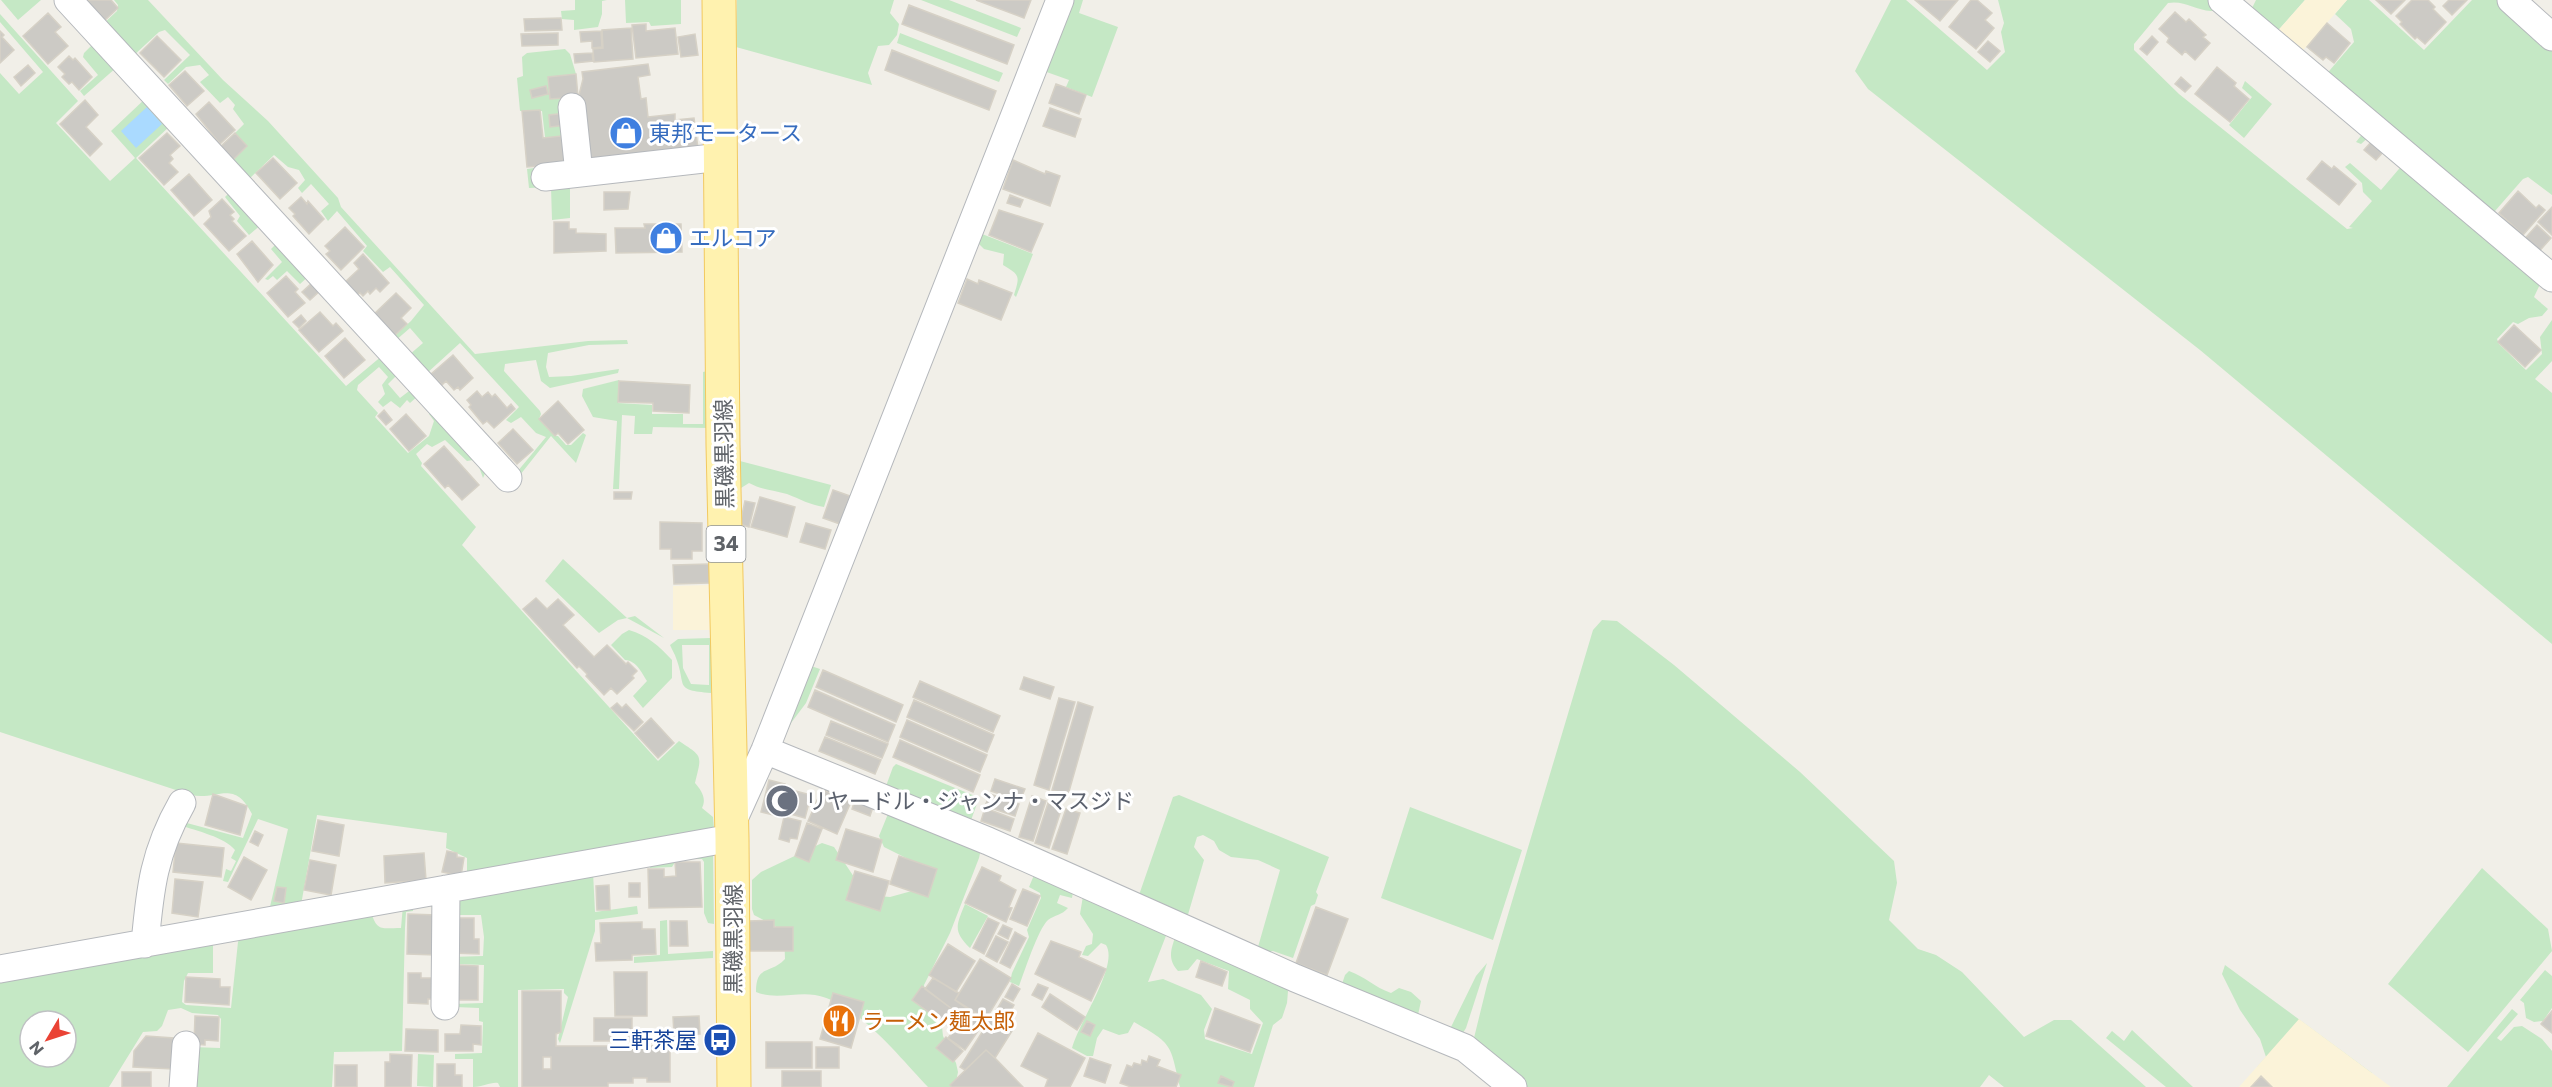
<svg xmlns="http://www.w3.org/2000/svg" width="2552" height="1087" font-family="Commissioner,'Noto Sans JP',sans-serif">
	<style>
		.green { fill: #c5e8c5; fill-rule: evenodd }
		.sand { fill: #fbf3d9 }
		.water { fill: #aadaff }
		.building { fill: #cccac5; stroke: #d6d1c6; stroke-width: 1.5; fill-rule: evenodd }
		.lines { fill: none; stroke-linecap: round; stroke-linejoin: round }
		.minor-casing { stroke: #b5b8bc; stroke-width: 29 }
		.major-casing { stroke: #f2c960; stroke-width: 35 }
		.minor { stroke: #fff; stroke-width: 27 }
		.major { stroke: #fff2af; stroke-width: 33 }
		.labels { text-anchor: middle; stroke-width: 6; stroke-linejoin: round; paint-order: stroke }
		.shield { fill: #fff; stroke: #8f9295; stroke-width: 1.5 }
		.shield-label { font-size: 21px; font-weight: bold; fill: #5f6368 }
		.shop-label { font-size: 22px; fill: #366cbe; stroke: #fff; text-anchor: start }
		.street-label { font-size: 22px; fill: #5f6368; stroke: #fff }
		.worship-label { font-size: 22px; fill: #5b616d; stroke: #fff; text-anchor: start }
		.food-label { font-size: 22px; fill: #c56008; stroke: #fff; text-anchor: start }
		.transit-label { font-size: 22px; fill: #164399; stroke: #fff; text-anchor: end }
	</style>
	<rect width="100%" height="100%" fill="#f1efe8"/>
	<path class="green" d="M1,0H41L18,20Z
		M114,0H148L223,80L268,121L338,198L341,207L475,354L588,341L627,340L628,344L589,345L548,353L546,367L549,377L571,376L619,369L618,373L550,388L541,381L536,360L505,364L504,371L540,411L541,414L539,419L555,436H558L566,445H571L583,433L586,435L576,463L551,436L520,475L517,472L546,437L536,433L521,417L511,423L506,420L519,407L460,343L426,374L409,355L423,343L410,328L395,341L392,338L411,321L424,305L390,267L383,272L363,251L367,246L337,211L328,221L321,211L329,204L311,184L302,193L298,188L305,180L299,170L288,167L274,155L249,179L231,161L247,146L235,133L244,124L233,109L235,105L228,97L220,103L200,82L209,75L200,65L186,67L168,84L164,80L190,55L165,30L159,32L132,57L102,25L117,11L118,5Z
		M575,0H607L602,1V14L598,27L574,30V20L562,19L561,11L575,10Z
		M625,0H681V24L651,26L649,22L626,23Z
		M737,0H894L890,13L899,24L897,35L889,45L878,46L868,73L872,85L736,47Z
		M921,0H949L1021,28L1017,37Z
		M1067,0H1083L1079,13L1118,27L1092,97L1066,87L1069,80L1041,70Z
		M1891,0H1906L1987,70L2005,52L2001,32L2004,23L1998,0H2243C2233,5 2222,11 2211,11C2195,10 2184,0 2168,3L2134,44V50L2179,94L2347,229L2353,228L2349,227L2372,201L2363,192L2362,183L2345,167L2350,163L2381,190L2404,163L2371,135L2361,144L2356,142L2368,127L2543,278L2534,297L2548,309L2542,316L2529,318L2518,324L2513,322L2497,339L2499,344L2526,370L2542,354L2540,337L2552,320V361L2535,379L2552,393V644L2200,350L1868,89L1855,71Z
		M2256,0H2305L2274,35L2249,14Z
		M2347,0H2369L2424,50L2472,0H2506L2552,43V195L2528,177L2523,179L2495,211L2488,214L2324,77L2354,42L2351,29L2335,14Z
		M0,14L78,101L56,123L110,181L135,158L111,131L147,97L172,124L136,158L346,386L383,355L399,373L388,384L400,398L413,388L419,395L410,403L407,400L400,408L391,401L383,407L378,402L385,394L382,385L388,377L379,367L358,385L357,390L378,413L375,417L408,453L429,436L434,421L429,414L432,410L487,469L483,478L478,464L473,460L467,461L445,440L432,447L427,444L416,454L422,463L421,466L476,527L462,545L658,761L679,741C703,757 702,754 695,783C701,790 707,798 702,808L713,817L714,829L467,872V858L446,848L447,833L317,815L301,905L269,911L288,829L258,819L228,882L223,881L226,869L231,871L236,861L231,858L235,850C225,837 196,831 180,825L183,822L243,838L252,814C234,778 217,801 191,795L0,732V73L19,94L43,72L0,22Z
		M900,33L1003,73L999,82L897,43Z
		M94,43L117,67L84,96L80,91L98,75L83,57L84,53Z
		M565,49L570,54L576,74L548,78L550,99L565,98L566,113L549,115L550,127L567,125L562,137H545L542,111H520L517,78L523,76L522,57L527,53Z
		M2245,81L2272,104L2244,138L2229,125L2252,97L2242,88Z
		M541,167L570,179V218L552,220L551,187L529,188L527,169Z
		M233,189L253,211L248,217L255,224L262,219L263,223L249,235L237,221L240,216L225,197Z
		M982,234L1033,254L1016,297L1014,295C1020,276 1020,275 1003,265L1004,254L984,249L976,241Z
		M276,244L311,274L300,284L287,271L277,280L273,276L268,280L265,279L282,262L271,249Z
		M707,371L708,428L653,427L652,434H634L635,416L622,415L619,489H613L617,421L593,417L582,396L583,389L619,380L618,403L652,405V414H683V424H703V372Z
		M736,460L831,485L824,507C810,505 800,499 787,494C774,490 762,490 749,483L741,488L737,487Z
		M563,559L627,618L635,616L664,638L627,618L618,620L599,633L545,581Z
		M1602,620L1617,621L1674,665L1800,772L1894,861L1897,883L1889,920L1918,949L1936,955L1962,972L2024,1037L2054,1020H2071L2146,1087H2004L1989,1075L1980,1087H1519L1473,1042L1487,985L1593,630Z
		M629,630C647,635 660,647 672,660V678L643,708L633,696L647,681C641,672 637,661 625,660L611,645L622,634Z
		M711,638V693C673,690 687,686 676,658C675,654 672,650 670,645L678,639ZM682,645H709V685L691,684L683,668Z
		M808,665L820,669L806,703L791,723L781,746Z
		M896,764L975,796L978,801L970,823L886,786L893,767Z
		M1179,795L1329,857L1316,892L1318,895L1315,904L1311,906L1293,958L1273,951L1261,954L1139,895L1173,797ZM1203,835L1214,841L1219,850L1231,857L1258,860L1280,870L1258,947L1187,918L1204,860L1194,847L1197,837Z
		M1410,807L1522,850L1493,940L1381,898Z
		M890,809L981,849L979,858L950,933L924,985L927,1005L942,1027L943,1036L956,1063L958,1072L955,1087H928C900,1058 857,1002 815,995C795,992 775,1000 756,992C756,964 770,975 785,959L784,931L754,915L752,909V880L761,872L822,843L834,847L866,895L890,897L919,889L926,868L884,847L879,836Z
		M713,851L714,924L708,923L704,913V862L702,859H677L672,867L650,868L649,862Z
		M1037,868L1074,885L1072,898L1060,895L1057,903L1068,908C1062,915 1055,915 1048,920C1038,929 1024,973 1019,986L1010,982L1012,973L1029,937L1027,930L1041,898L1040,893L1029,887Z
		M2482,868L2548,929L2552,951L2468,1052L2388,984Z
		M593,872L595,912L637,906L638,914L595,920V931L560,1043L558,1039L568,997L564,993V989L518,990V1087H500L498,1083C490,1082 484,1087 473,1087V1059H455V1054L482,1053L483,1022L479,1021V1008L455,1007L453,1004L483,1003L484,965L456,964L451,957L483,956L484,937L481,915H452V898Z
		M1084,890L1169,928L1148,982L1163,979L1201,995L1212,1009L1204,1030L1205,1039L1252,1054L1263,1023L1250,1009V1000L1228,989L1229,971L1197,959L1188,970L1178,971C1166,958 1172,947 1177,932L1285,986L1288,991L1287,1003L1282,1018L1273,1025L1254,1087H1180C1170,1044 1173,1044 1134,1022L1128,1033L1119,1035L1103,1029L1097,1038L1093,1056H1087L1072,1048C1079,1022 1119,965 1106,945L1101,943L1088,956L1082,955L1086,946L1092,944L1093,934L1080,914Z
		M413,903V911L406,912L405,928L402,1051L334,1052L332,1087H190L192,1047L220,1048L221,1019L218,1015L192,1013L181,1008L168,1010L162,1026L157,1031L143,1032L109,1087H0V977L213,939V973H188L184,981L182,1002L186,1005L231,1008L238,942L242,934L371,912C377,932 382,928 401,928L403,905ZM30,1021H66V1057H30Z
		M965,904L988,916L970,948C953,931 956,926 965,904Z
		M667,920L668,954L713,951V958L634,963V957L660,955V921Z
		M1487,963L1466,1028L1461,1036L1342,984L1345,975L1349,971C1366,977 1374,987 1391,993L1399,988L1411,992L1421,1001L1418,1015L1451,1027L1476,976Z
		M2225,965L2372,1073L2370,1087L2257,1067L2266,1057L2260,1039L2240,1010L2222,974Z
		M2545,970L2552,976V1008L2543,1021L2534,1022L2526,1018L2524,1003L2520,1000Z
		M2512,1009L2518,1014L2497,1038L2501,1041L2514,1027L2522,1026L2542,1039L2552,1051V1087H2447Z
		M2132,1030L2193,1087H2166L2106,1038L2112,1031L2124,1041Z
		M418,1054L434,1055L433,1087L417,1086Z"/>
	<path class="sand" d="M2305,0H2347L2298,56L2274,35Z
		M710,585V630H673V586Z
		M2299,1019L2391,1087H2239Z"/>
	<path class="water" d="M147,107L162,124L136,148L121,131Z"/>
	<path class="building" d="M81,0H111L118,8L102,23Z
		M976,0H1031L1024,18Z
		M1915,0H1958L1940,21Z
		M1971,0H1977L1992,13L1985,20L1994,28L1976,49L1949,27Z
		M2376,0H2405L2391,14Z
		M2412,0H2428L2435,7L2433,9L2446,22L2425,44L2417,37L2415,39L2400,24L2402,22L2396,16Z
		M2449,0H2467L2452,15L2443,6Z
		M909,5L1014,45L1007,64L902,24Z
		M2175,12L2186,22L2189,19L2206,35L2203,37L2210,43L2195,60L2185,51L2182,55L2167,42L2169,38L2159,29Z
		M48,13L61,27L55,32L68,46L48,64L23,36Z
		M561,18L562,30L525,31L524,19Z
		M2327,23L2350,43L2334,63L2326,57L2323,60L2307,47Z
		M646,24V31L675,28L678,54L636,58L632,25Z
		M631,28L633,59L594,62L593,49L603,48L602,30Z
		M0,31L4,35L2,37L14,50L0,63Z
		M601,31L602,47L592,48V41L581,42L580,32Z
		M558,33V45L522,46L521,34Z
		M695,34L698,55L681,57L678,37Z
		M157,36L181,60L164,77L140,53Z
		M2152,36L2158,42L2147,55L2140,49Z
		M1988,41L2000,51L1990,62L1978,52Z
		M892,50L996,91L989,110L885,70Z
		M592,53L593,61L575,63L574,54Z
		M69,56L73,60L75,58L92,77L79,90L72,82L69,84L62,77L65,74L58,67Z
		M648,64L650,75L638,77L641,99L646,98L648,117L675,114V120L694,118L698,148L585,165L577,103L583,79L582,72Z
		M28,65L35,73L21,86L14,77Z
		M2217,67L2236,83L2234,86L2249,99L2230,122L2195,94Z
		M185,71L204,91L187,106L169,85Z
		M576,74L578,97L550,99L548,77Z
		M2181,77L2191,86L2185,92L2175,84Z
		M1056,84L1086,95L1079,114L1049,103Z
		M546,86L548,94L532,98L530,90Z
		M85,100L98,115L86,127L102,144L90,156L60,124Z
		M209,102L235,130L220,144L196,114Z
		M1050,108L1081,119L1075,137L1043,126Z
		M540,110L543,138L561,136L566,164L527,167L522,111Z
		M566,113L567,125L550,127L549,115Z
		M167,133L180,146L170,155L173,159L169,163L178,172L164,185L139,158Z
		M235,133L247,146L233,160L221,146Z
		M2372,141L2384,151L2376,160L2364,150Z
		M273,158L297,183L280,199L256,173Z
		M1013,160L1045,174L1046,171L1060,176L1050,206L1003,189Z
		M2322,161L2332,169L2334,166L2356,184L2339,205L2307,179Z
		M189,174L212,200L194,216L171,190Z
		M2518,191L2536,208L2539,205L2545,210L2523,235L2499,213Z
		M604,192H630L628,209L604,210Z
		M1010,195L1023,200L1020,207L1007,203Z
		M301,197L307,204L308,201L324,219L309,234L293,216L295,214L289,208Z
		M222,199L234,212L230,215L234,219L232,221L246,236L229,251L204,224L211,217L209,211Z
		M2552,207V235L2538,222Z
		M999,210L1043,224L1031,252L989,235Z
		M554,222H569V229H576V233L606,234V251L554,253Z
		M644,224H681L682,252L616,253L615,228H645Z
		M2537,225L2551,238L2535,256L2521,243Z
		M345,227L364,247L341,270L326,254L330,251L325,246Z
		M252,241L273,265L258,282L237,254Z
		M363,254L389,283L380,292L376,288L370,294L368,291L363,296L360,293L357,295L345,282L359,269L354,263Z
		M286,276L298,289L295,292L305,303L288,317L267,293Z
		M967,279L978,284L979,280L1012,293L1001,320L958,303Z
		M314,281L322,289L310,300L302,292Z
		M396,293L411,308L401,318L407,324L394,336L374,314Z
		M320,312L333,326L336,323L343,331L319,352L299,330Z
		M301,315L306,321L299,328L293,322Z
		M2514,325L2541,350L2525,367L2498,342Z
		M345,338L365,360L344,378L325,356Z
		M453,355L473,378L460,390L458,387L454,390L446,381L442,385L431,374Z
		M619,381L690,385L689,413L653,411V403L618,402Z
		M477,391L482,397L488,392L492,397L495,394L507,408L511,404L515,409L494,428L487,421L483,424L469,407L471,405L467,400Z
		M558,401L584,430L568,444L558,433L555,436L539,419Z
		M384,410L392,420L386,425L378,416Z
		M406,414L426,436L409,451L390,429Z
		M513,429L533,450L517,464L498,443Z
		M444,446L479,485L462,500L448,485L445,488L424,464Z
		M833,490L850,496L840,524L823,518Z
		M614,492H632L631,499H614Z
		M760,497L795,507L787,537L751,527Z
		M745,501L755,503L749,527L740,524Z
		M660,522L702,523V551H692V559H671V549H660Z
		M806,523L831,530L825,549L800,542Z
		M709,564V583L674,584L673,565Z
		M536,598L547,609L558,599L574,615L563,625L594,657L607,645L626,664L628,662L637,671L632,676L634,678L617,694L611,688L604,695L586,676L587,674L579,666L577,668L523,609Z
		M823,670L903,705L896,722L816,687Z
		M1024,677L1054,687L1050,699L1020,689Z
		M920,681L1000,716L993,732L913,697Z
		M815,690L895,725L888,742L808,707Z
		M1059,698L1075,702L1049,790L1034,785Z
		M914,700L994,735L987,752L907,717Z
		M1078,702L1093,707L1068,795L1052,790Z
		M617,703L622,708L626,704L643,722L634,731L611,708Z
		M651,718L674,743L658,758L635,733Z
		M907,720L987,755L980,772L900,737Z
		M831,721L888,744L882,758L826,735Z
		M825,737L881,760L875,774L819,751Z
		M900,740L980,775L973,792L893,757Z
		M995,779L1025,789L1020,801L991,791Z
		M769,780L785,784L784,788L811,795L805,818L780,811L778,816L761,812Z
		M822,789L851,802L837,834L808,821Z
		M213,794L247,806L240,835L205,825Z
		M990,794L1019,804L1015,816L985,806Z
		M1032,796L1046,801L1033,841L1019,837Z
		M856,797L874,804L870,816L852,809Z
		M1048,803L1062,807L1049,848L1035,843Z
		M985,808L1014,819L1010,831L981,821Z
		M1066,809L1080,813L1067,854L1052,849Z
		M784,817L801,821L797,839L790,838L789,842L779,839Z
		M318,820L344,825L339,856L312,851Z
		M807,823L822,829L809,862L795,856Z
		M846,829L882,840L873,872L836,860Z
		M255,831L263,835L258,846L250,842Z
		M176,843L224,848L221,877L173,872Z
		M447,851L457,853V857L464,858L461,876L442,872Z
		M424,853L426,880L385,883L384,856Z
		M899,856L937,869L928,897L890,884Z
		M244,857L267,870L251,900L228,887Z
		M310,860L336,865L331,895L304,890Z
		M675,862H700L702,907L649,908L648,869H664V877L676,876Z
		M982,867L1001,876L999,881L1016,890L1009,907L1012,908L1006,922L965,903Z
		M855,871L889,881L880,911L846,900Z
		M175,879L203,882L198,917L172,913Z
		M629,883H640V897H629Z
		M609,885L610,910H597L596,886Z
		M277,887L286,888L284,903L274,901Z
		M1023,889L1040,896L1027,926L1010,919Z
		M1316,907L1348,919L1327,975L1296,963Z
		M408,914L437,915L436,955L407,954Z
		M452,918H474V939H479V954L452,953Z
		M988,918L999,923L984,954L973,948Z
		M774,920V927H793V951H748V921Z
		M670,921H687L688,946H670Z
		M642,922V929H655L656,954L632,955V960L596,961L595,943H601L600,923Z
		M1003,925L1012,929L1008,939L998,934Z
		M1015,932L1026,938L1010,968L1000,963Z
		M996,936L1008,942L997,962L986,956Z
		M1051,941L1081,952L1079,957L1106,969L1091,1001L1035,974Z
		M948,944L975,961L956,992L929,975Z
		M980,959L1011,978L986,1019L955,1000Z
		M1201,961L1227,972L1222,986L1196,977Z
		M458,965L478,966V1000H450Z
		M614,972H647V1016H615Z
		M408,973H421V978H437V999H428V1004L408,1003Z
		M186,977L220,979V987H230L229,1005L185,1002Z
		M933,978L959,993L955,1000L969,1010L963,1017L925,989Z
		M1012,984L1020,989L1013,1001L1005,997Z
		M1038,984L1048,988L1042,1000L1032,995Z
		M922,986L961,1016L952,1029L912,1000Z
		M522,991H561V1032L556,1034V1046H670V1082H647V1078H633V1083H608V1087H522ZM543,1057H551V1069H543Z
		M833,993L864,1002L851,1048L820,1039Z
		M1050,994L1085,1017L1077,1030L1042,1007Z
		M1003,999L1014,1005L1004,1023L993,1016Z
		M1215,1008L1260,1025L1250,1052L1206,1036Z
		M969,1010L985,1021L965,1050L948,1038Z
		M2552,1011V1033L2541,1024Z
		M195,1016L219,1017L218,1041L205,1040V1045L194,1044Z
		M699,1016L700,1034L674,1035L673,1017Z
		M594,1018H632V1041H594Z
		M991,1018L1012,1031L995,1058L986,1050L965,1070L960,1067Z
		M1087,1021L1095,1025L1090,1036L1081,1032Z
		M461,1025L481,1026V1045L473,1044V1051H445V1034H460Z
		M406,1029L438,1030V1052L405,1051Z
		M1038,1033L1085,1058L1070,1087H1045L1048,1079L1021,1066Z
		M146,1036L174,1038L173,1069L133,1067L134,1051Z
		M946,1037L963,1051L953,1062L936,1048Z
		M766,1042H812V1068H766Z
		M816,1047H839V1068H816Z
		M986,1050L995,1058L1023,1087H952L950,1085Z
		M390,1054L412,1055L411,1087H385V1062H390Z
		M1149,1056L1160,1060L1157,1066L1181,1075L1176,1087H1131L1120,1083L1127,1065L1132,1067L1134,1063L1141,1065L1142,1060L1147,1062Z
		M1090,1058L1111,1065L1105,1083L1084,1076Z
		M437,1064H455V1075H462V1087H437Z
		M335,1065H357V1087H335Z
		M782,1071H821V1087H782Z
		M122,1072H151V1087H122Z
		M1221,1076L1234,1082L1232,1087L1218,1083Z
		M2261,1076L2272,1087H2251Z"/>
	<g class="lines">
		<g class="minor-casing">
			<path id="minor" d="M68,0L508,478
				M2222,0L2552,278
				M2511,0L2552,37
				M572,107L579,173
				M545,177L721,157
				M765,750L988,841L1295,978L1465,1048L1513,1087
				M732,823L765,750L1060,0
				M145,944C150,888 154,852 182,803
				M0,969L732,838
				M445,1006L446,889
				M183,1087L186,1045"/>
		</g>
		<g class="major-casing">
			<path id="major" d="M719,0L723,445L732,838L734,1087"/>
		</g>
		<use href="#minor" class="minor"/>
		<use href="#major" class="major"/>
	</g>
	<defs>
		<g id="shop-disc" transform="scale(1.725)"><circle r="9.5" fill="#3f7fe0" stroke="#fff"/><path d="M-5-2.5h2.3a2.7 3.5 0 0 1 5.4 0H5L5.5 6h-11ZM-1.5-2.5h3a1.5 2.3 0 0 0-3 0Z" fill="#fff"/></g>
		<g id="mosque-disc" transform="scale(1.725)"><circle r="9.5" fill="#6b7280" stroke="#fff"/><path d="M3.5-4.9A6 6 0 1 0 3.5 4.9A5 5 0 1 1 3.5-4.9Z" fill="#fff"/></g>
		<g id="restaurant-disc" transform="scale(1.725)"><circle r="9.5" fill="#e8710a" stroke="#fff"/><path d="M-5-6h1v4h1v-4h1v4h1v-4h1v5L-1.5 .5V6h-2V.5L-5-1ZM5-6V6H3V1.5H1.5Q1.5-4 5-6Z" fill="#fff"/></g>
		<g id="bus-disc" transform="scale(1.725)"><circle r="9.5" fill="#1a4fb4" stroke="#fff"/><path d="M-5-6H5V4H4V6H2V4H-2V6H-4V4H-5ZM-3.5-4V0h7V-4ZM-3.5 1.2v1.5H-2V1.2ZM2 1.2v1.5H3.5V1.2Z" fill="#fff"/></g>
	</defs>
	<g fill-rule="evenodd">
		<use href="#shop-disc" x="626" y="133"/>
		<use href="#shop-disc" x="666" y="238"/>
		<use href="#mosque-disc" x="782" y="801"/>
		<use href="#restaurant-disc" x="839" y="1021"/>
		<use href="#bus-disc" x="720" y="1040"/>
	</g>
	<g class="labels">
		<rect class="shield" x="706.5" y="526" width="39" height="36" rx="4.5"/>
		<g class="shield-label">
			<text x="726" y="551">34</text>
		</g>
		<g class="shop-label">
			<text x="649" y="141">東邦モータース</text>
			<text x="689" y="246">エルコア</text>
		</g>
		<g class="street-label">
			<text transform="translate(724 454) rotate(-91)" y="8">黒磯黒羽線</text>
			<text transform="translate(733 939) rotate(-90)" y="8">黒磯黒羽線</text>
		</g>
		<g class="worship-label">
			<text x="805" y="809">リヤードル・ジャンナ・マスジド</text>
		</g>
		<g class="food-label">
			<text x="862" y="1029">ラーメン麺太郎</text>
		</g>
		<g class="transit-label">
			<text x="697" y="1048">三軒茶屋</text>
		</g>
	</g>
	<g transform="translate(48 1039) rotate(231)"><circle r="28" fill="#ffffff" stroke="#bfc1c3" stroke-width="1.5"/>
	<path d="M0-4.5L10 22L0 15L-10 22Z" fill="#ea4335"/>
	<text y="-9" font-size="16" font-weight="bold" text-anchor="middle" fill="#5f6368">N</text>
	</g>
</svg>
